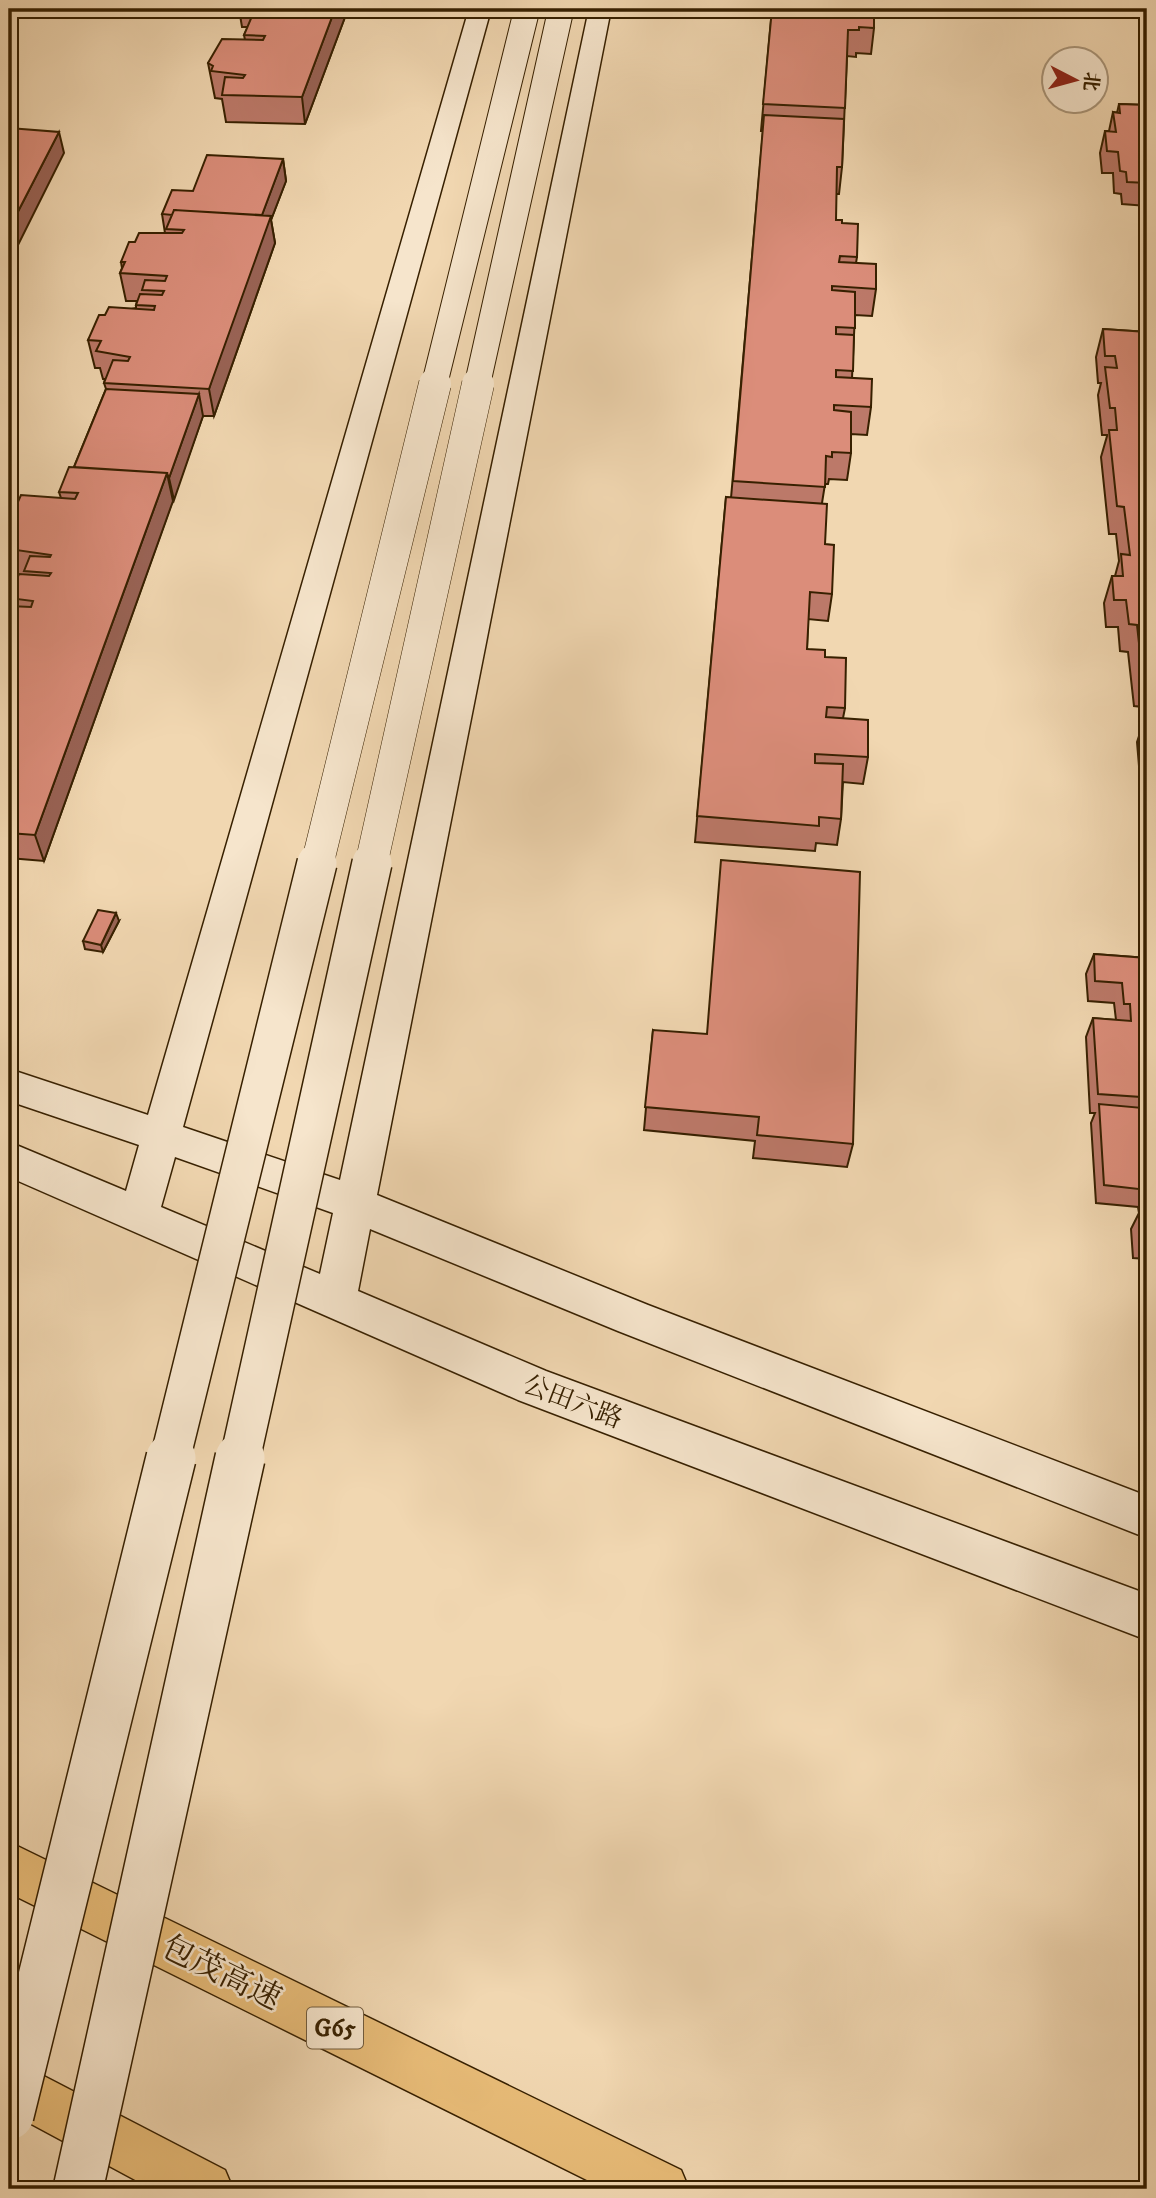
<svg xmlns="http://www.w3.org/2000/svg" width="1156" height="2198" font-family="'IM FELL DW Pica','Noto Serif SC',serif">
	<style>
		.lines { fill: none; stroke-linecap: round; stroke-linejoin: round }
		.secondary-casing { stroke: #372000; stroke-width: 3 }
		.highway-casing { stroke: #372000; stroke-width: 3 }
		.secondary { fill: #f6e5cc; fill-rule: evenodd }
		.highway { fill: #e8bc78; fill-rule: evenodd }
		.secondary-bridge-far3-casing { stroke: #372000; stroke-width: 27; stroke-linecap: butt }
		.secondary-bridge-far2-casing { stroke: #372000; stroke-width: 33; stroke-linecap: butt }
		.secondary-bridge-far1-casing { stroke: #372000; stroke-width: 42; stroke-linecap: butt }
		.secondary-bridge-casing { stroke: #372000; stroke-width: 52; stroke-linecap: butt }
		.secondary-bridge-far3 { stroke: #f6e5cc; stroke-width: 25 }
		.secondary-bridge-far2 { stroke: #f6e5cc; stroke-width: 32 }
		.secondary-bridge-far1 { stroke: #f6e5cc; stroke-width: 39 }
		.secondary-bridge { stroke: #f6e5cc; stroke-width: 49 }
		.wall { fill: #bc7969; stroke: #372000; stroke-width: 2 }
		.shaded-wall { fill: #996355; stroke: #372000; stroke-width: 2 }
		.building { fill: #db8d7a; stroke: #372000; stroke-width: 2 }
		.labels { text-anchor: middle; stroke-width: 5; stroke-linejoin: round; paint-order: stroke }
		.shield { fill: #f6e5cc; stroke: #705b3d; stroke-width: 2 }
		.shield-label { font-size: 24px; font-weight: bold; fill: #372000 }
		.street-label { font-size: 26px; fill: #372000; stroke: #f6e5cc }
		.near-street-label { font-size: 32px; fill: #372000; stroke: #f6e5cc }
	</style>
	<rect width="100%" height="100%" fill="#f1d7b1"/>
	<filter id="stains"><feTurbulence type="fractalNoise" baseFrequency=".00286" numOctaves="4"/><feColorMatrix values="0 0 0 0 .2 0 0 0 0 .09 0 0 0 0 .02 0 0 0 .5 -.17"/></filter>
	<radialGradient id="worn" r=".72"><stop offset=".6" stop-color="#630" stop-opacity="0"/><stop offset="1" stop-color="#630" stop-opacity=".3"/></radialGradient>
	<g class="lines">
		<g class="secondary-casing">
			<path id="secondary" d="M469,9H491L183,1127L340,1180L589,9H611L377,1195L648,1305L1147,1496V1538L618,1331L370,1229L358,1291L546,1371L1147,1594V1640L518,1400L9,1177V1142L126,1191L139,1145L9,1101V1069L148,1115ZM175,1157L333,1213L320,1274L161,1207Z"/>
		</g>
		<g class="highway-casing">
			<path id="highway" d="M9,1842L681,2170L689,2189H605L9,1893Z
				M9,2058L225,2170L233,2189H152L9,2112Z"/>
		</g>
		<use href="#secondary" class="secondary"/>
		<use href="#highway" class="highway"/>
		<g class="secondary-bridge-far3-casing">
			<path id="secondary-bridge-far3" d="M434,386L527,9
				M477,386L561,9"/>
		</g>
		<g class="secondary-bridge-far2-casing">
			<path id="secondary-bridge-far2" d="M317,865L435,384
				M371,865L478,384"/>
		</g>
		<g class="secondary-bridge-far1-casing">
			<path id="secondary-bridge-far1" d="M170,1459L317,863
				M240,1459L372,863"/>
		</g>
		<g class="secondary-bridge-casing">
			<path id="secondary-bridge" d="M9,2115L171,1458
				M78,2189L240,1458"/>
		</g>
		<use href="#secondary-bridge-far3" class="secondary-bridge-far3"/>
		<use href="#secondary-bridge-far2" class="secondary-bridge-far2"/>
		<use href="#secondary-bridge-far1" class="secondary-bridge-far1"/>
		<use href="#secondary-bridge" class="secondary-bridge"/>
	</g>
	<path class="wall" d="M239,9H348L305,124L226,122L222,99L215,98L208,63L245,40L244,35L248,27H242Z
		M772,9L874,28L871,54L856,53V57L847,56L842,167L839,194H836V220L842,223L857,257L856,263L876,289L872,316L855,315L854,335L852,378L871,407L867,435L851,434V453L847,480L829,479L828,484H825L822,503L825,544L832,594L828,621L808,619L807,649L825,657L845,708L843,718L868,757L863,784L843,782L841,819L837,845L816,843L815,851L695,842L726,497L731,498L763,131H761Z
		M1119,104L1147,105V206L1122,204L1121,194L1114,193L1113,173H1102L1100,153L1105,131H1109L1113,112L1117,113Z
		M283,159L286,181L271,220L275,243L214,416H203L44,861L9,858V606H11L9,598L18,576H13L9,562V522L61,498L59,492L74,467L106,389L104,383L105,379H103L100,368H95L88,340L105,315L136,308V305L137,301H126L120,273L122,268L121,262L135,242L165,233L162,214L193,191Z
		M1103,329L1147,332V779L1140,778L1137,742L1144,721L1143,707L1134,706L1128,652L1120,651L1118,627H1106L1104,603L1112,576H1115L1119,561L1116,534H1109L1101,457L1107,436V435H1102L1098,395L1101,383H1098L1096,357Z
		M119,921L103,952L85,949L83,941Z
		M1094,954L1147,958V1259L1133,1258L1131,1229L1139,1213L1138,1207L1096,1203L1091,1123L1095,1113H1090L1086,1037L1093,1018L1116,1020L1114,1003L1088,1001L1086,974Z
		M653,1030L853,1144L847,1167L753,1158L755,1141L644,1130Z"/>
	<path class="shaded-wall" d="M335,9H348L305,124L302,97Z
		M59,132L64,153L9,263V229Z
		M283,159L286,181L271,220L275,243L214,416L209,389L260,220Z
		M199,394L203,416L174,500L169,478Z
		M167,473L173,501L44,861L35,835Z
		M116,913L119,921L103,952L101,945Z"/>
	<path class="building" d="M255,9H335L302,97L222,95L225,77L243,78L245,75L211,71L213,66L208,63L222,39L263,40L265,36L244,35Z
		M772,9H874V28L859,27V30H848L845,108L763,104Z
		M1119,104L1147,105V183L1127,182L1126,172L1120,171L1118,152L1107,151L1105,131L1116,132L1113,112L1120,113Z
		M764,115L844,119L842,167H837L836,220H842V223L858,224L857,257L840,256L839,262L876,264V289L832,286V290L855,292V328L836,327V334L854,335L853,371L836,370V377L872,379L871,407L834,405V410L851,412V453L832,452V457L826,456L825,487L733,481Z
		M9,128L59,132L9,229Z
		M207,155L283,159L262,215L174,210L172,215L162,214L172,190L193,191Z
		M174,210L271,216L209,389L104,383L113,360L128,361L130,357L96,351L101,341L88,340L99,315H105L109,307L154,310L155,306L136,305L140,294L162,295L164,291L142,290L145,280L165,281L167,276L120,273L125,262H121L129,242H135L139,233H182L184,230L166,229Z
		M1103,329L1147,332V680H1143L1137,625L1129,624L1126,600H1114L1112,576H1123L1121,554L1130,555L1124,507L1117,506L1109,430H1117L1115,408H1110L1105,367L1117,368L1115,356H1105Z
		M106,389L199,394L169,478L167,473L74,467Z
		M69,467L167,473L35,835L9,833V606L31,607L33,601L9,598L19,574L49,576L51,573L24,571L30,556L50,557L51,555L9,549V522L21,495L75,499L78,493L59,492Z
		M726,497L827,504L825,544L834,545L832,594L810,592L807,649L825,650V657L846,658L845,708L827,707L826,717L868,720V757L815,754V763L843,764L841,819L819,817V826L697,816Z
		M721,860L860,872L853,1144L757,1135L759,1117L645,1107L653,1030L707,1034Z
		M98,910L116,913L101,945L83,941Z
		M1094,954L1147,958V1190L1104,1185L1099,1104L1142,1108L1141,1097L1098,1094L1093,1018L1131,1021L1130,1004H1124L1122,983L1095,981Z
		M1140,1211H1147V1241L1142,1240Z"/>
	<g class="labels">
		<rect class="shield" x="307" y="2007.5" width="56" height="41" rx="5"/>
		<g class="shield-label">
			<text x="335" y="2036">G65</text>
		</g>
		<g class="street-label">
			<text transform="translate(573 1401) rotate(21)" y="9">公田六路</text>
		</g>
		<g class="near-street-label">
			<text transform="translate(222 1972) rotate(26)" y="11">包茂高速</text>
		</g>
	</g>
	<rect width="1156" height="2198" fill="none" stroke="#f1d7b1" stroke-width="35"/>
	<rect x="10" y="10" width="1135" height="2177" fill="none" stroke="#372000" stroke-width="3.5"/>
	<rect x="18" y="18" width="1121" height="2163" fill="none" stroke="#372000" stroke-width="2"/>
	<g transform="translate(1075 80) rotate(96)"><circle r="33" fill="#f6e5cc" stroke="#aa967a" stroke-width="2"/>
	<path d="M0-5L12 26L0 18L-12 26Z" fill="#8f2418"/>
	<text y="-10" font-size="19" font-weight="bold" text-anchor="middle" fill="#372000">北</text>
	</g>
	<rect width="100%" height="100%" filter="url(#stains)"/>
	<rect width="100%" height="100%" fill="url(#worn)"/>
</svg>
